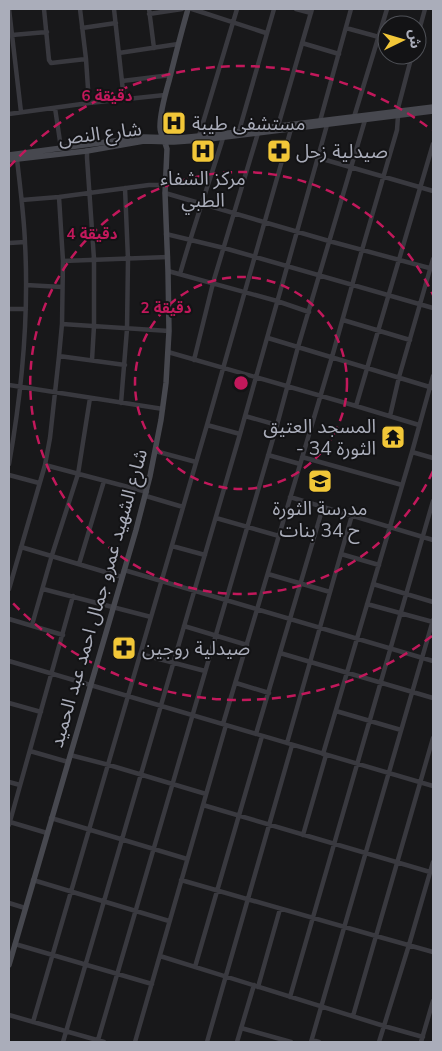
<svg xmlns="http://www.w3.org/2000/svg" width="442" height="1051" font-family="Mulish,'Noto Sans Arabic',sans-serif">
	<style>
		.built { fill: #242427 }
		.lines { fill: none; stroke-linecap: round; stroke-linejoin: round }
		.street { stroke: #39393f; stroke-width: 4.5 }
		.secondary { stroke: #47484f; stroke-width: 5.5 }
		.ring { fill: none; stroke: #c2185b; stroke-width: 2.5; stroke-dasharray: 9 6 }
		.labels { text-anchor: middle; stroke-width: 4; stroke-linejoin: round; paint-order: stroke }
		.poi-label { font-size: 19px; fill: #aaadba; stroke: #131315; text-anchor: start }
		.street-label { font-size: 19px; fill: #aaadba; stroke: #131315 }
		.centre { fill: #c2185b; stroke: #131315; stroke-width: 2.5 }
		.ring-label { font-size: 15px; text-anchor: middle; font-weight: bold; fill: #c2185b; stroke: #131315; stroke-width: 4; stroke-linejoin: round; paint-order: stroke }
	</style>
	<rect width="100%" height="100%" fill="#18181a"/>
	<path class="built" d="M168,115L184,118L180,134L165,136L164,134Z"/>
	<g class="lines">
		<path class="street" d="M9,9L21,112
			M44,9L49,60L51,63L86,59
			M80,9L86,59L89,103
			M114,9L124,100
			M149,9L154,48
			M192,9L266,33
			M296,9L311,13
			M149,14L182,9
			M82,28L116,23
			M346,28L379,37
			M12,35L47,32
			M417,38L425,9
			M302,43L339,54
			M119,53L178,44
			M122,81L171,75
			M55,108L61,148
			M397,112L412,55
			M9,114L89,103L165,95
			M354,117L387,9
			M320,121L351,9
			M278,126L312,9
			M239,131L274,9
			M199,136L237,9
			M87,150V158L94,259V326L92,360
			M319,158L433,191
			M165,193L329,241L433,269
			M22,200L59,197L149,185H165
			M166,234L224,248L433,308
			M9,243L25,242
			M63,261L168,257
			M168,271L277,301L309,312
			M180,274C193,228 209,183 223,138
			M26,285L62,287
			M9,309H26
			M343,320L410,340
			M62,324L169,331
			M268,338L433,388
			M168,352L356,406L419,425
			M59,356L125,365
			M194,360L213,283L258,133
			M9,385L163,409
			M121,403L127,329L128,259L125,188
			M356,406L433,144
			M245,416L277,425
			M390,416L399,377L433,259
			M207,425L240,434
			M155,451L196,462
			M412,452L433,458
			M268,455L300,464
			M302,457L402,485
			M9,464C22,391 29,317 25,243C24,215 20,187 17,159
			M45,465L147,492
			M9,475L39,483
			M146,496L183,507
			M290,497L433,540
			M216,518L279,536
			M172,546L205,555
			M21,547L122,577
			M341,554L379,565
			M79,564L104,481
			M124,570L433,661
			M268,574L330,592
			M373,584L433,602
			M9,589L45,465L50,438L59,356L62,324L63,261L59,197
			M43,589L151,617
			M367,604L433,622
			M9,619L63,635
			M32,625L52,555L78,474L90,398
			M184,626L247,645
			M280,653L433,698
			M140,654L205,671
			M9,661L433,786
			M236,683L269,693
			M9,703L41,712
			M336,711L401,730
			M223,724L332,357L362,250L397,130L398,116
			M256,734L323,507
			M287,743L352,515
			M30,751L68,762
			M323,754L412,452L433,376
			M70,755L109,765L206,794
			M9,782L20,785
			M203,805L430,872
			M51,818L187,859
			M10,822L47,833
			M9,825L73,596
			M303,835L326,755
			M33,880L169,921
			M181,880L376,936L433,952
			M9,903L25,908
			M15,944L152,984
			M160,956L384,1026L423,1037
			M195,967L262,736
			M258,987L280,909
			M290,997L433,501
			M9,1015L104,1042
			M353,1016L433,738
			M33,1022L207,425L291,129
			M241,1028L291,1042
			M98,1040L277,425L298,347L365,120
			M312,1040L319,1042
			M63,1042L240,434L327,125
			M135,1042L226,725
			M207,1042L292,745
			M237,1042L254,985
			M311,1042L433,620
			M379,1042L409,945L433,862
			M421,1042L433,1001"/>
		<path class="secondary" d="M247,130L433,107
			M9,155L144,137L179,138L238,132
			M9,160L87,151L144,141L174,142L201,140L433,111
			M9,965L136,530L150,476L161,420L166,383L169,331L168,271L165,193L167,149C165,141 160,135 160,127C160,112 165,95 169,81C175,57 181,33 188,9"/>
	</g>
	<g class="ring">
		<circle cx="241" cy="383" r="106"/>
		<path d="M433 471A211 211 0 1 1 433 295"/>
		<path d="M432 636A317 317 0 0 1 9 599M9 167A317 317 0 0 1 432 130"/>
	</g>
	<defs>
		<g id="hospital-square" transform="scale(1.25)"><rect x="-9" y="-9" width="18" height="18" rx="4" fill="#f2c738" stroke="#131315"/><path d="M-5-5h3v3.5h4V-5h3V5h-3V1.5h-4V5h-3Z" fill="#111"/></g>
		<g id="pharmacy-square" transform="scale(1.25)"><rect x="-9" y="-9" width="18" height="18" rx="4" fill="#f2c738" stroke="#131315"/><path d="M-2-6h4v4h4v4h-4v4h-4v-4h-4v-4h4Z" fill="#111"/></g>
		<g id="temple-square" transform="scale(1.25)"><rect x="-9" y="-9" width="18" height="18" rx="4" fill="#f2c738" stroke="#131315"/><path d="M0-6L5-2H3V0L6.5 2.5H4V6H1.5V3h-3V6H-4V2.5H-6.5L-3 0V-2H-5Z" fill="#111"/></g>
		<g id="school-square" transform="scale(1.25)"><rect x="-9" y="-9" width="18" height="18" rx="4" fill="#f2c738" stroke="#131315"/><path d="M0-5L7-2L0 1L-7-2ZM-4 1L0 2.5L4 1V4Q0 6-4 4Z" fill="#111"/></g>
	</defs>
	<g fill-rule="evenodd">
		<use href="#hospital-square" x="174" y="123"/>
		<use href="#hospital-square" x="203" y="151"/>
		<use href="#pharmacy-square" x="279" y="151"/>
		<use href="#temple-square" x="393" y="437"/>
		<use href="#school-square" x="320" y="481"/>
		<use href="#pharmacy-square" x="124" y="648"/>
	</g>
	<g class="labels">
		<g class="poi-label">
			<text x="192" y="130">مستشفى طيبة</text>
			<text x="296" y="158">صيدلية زحل</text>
			<text x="203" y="185" text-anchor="middle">مركز الشفاء<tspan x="203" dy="22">الطبي</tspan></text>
			<text x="376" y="433" text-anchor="end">المسجد العتيق<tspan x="376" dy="22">- الثورة 34</tspan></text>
			<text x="320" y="515" text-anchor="middle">مدرسة الثورة<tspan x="320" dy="22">ح 34 بنات</tspan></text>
			<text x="142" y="655">صيدلية روجين</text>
		</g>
		<g class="street-label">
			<text transform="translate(100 133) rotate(-7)" y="7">شارع النص</text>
			<text transform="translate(98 598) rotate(-74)" y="7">شارع الشهيد عمرو جمال احمد عبد الحميد</text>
		</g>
	</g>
	<circle cx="241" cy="383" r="8" class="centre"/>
	<g class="ring-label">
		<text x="107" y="101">6 دقيقة</text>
		<text x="92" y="239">4 دقيقة</text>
		<text x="166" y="313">2 دقيقة</text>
	</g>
	<rect width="442" height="1051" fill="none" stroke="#aaadba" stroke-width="20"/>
	<g transform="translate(402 40) rotate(85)"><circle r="24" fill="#131315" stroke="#4f5157"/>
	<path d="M0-4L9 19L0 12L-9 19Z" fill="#f2c738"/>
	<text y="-8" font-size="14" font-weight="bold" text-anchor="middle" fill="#aaadba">ش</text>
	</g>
</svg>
